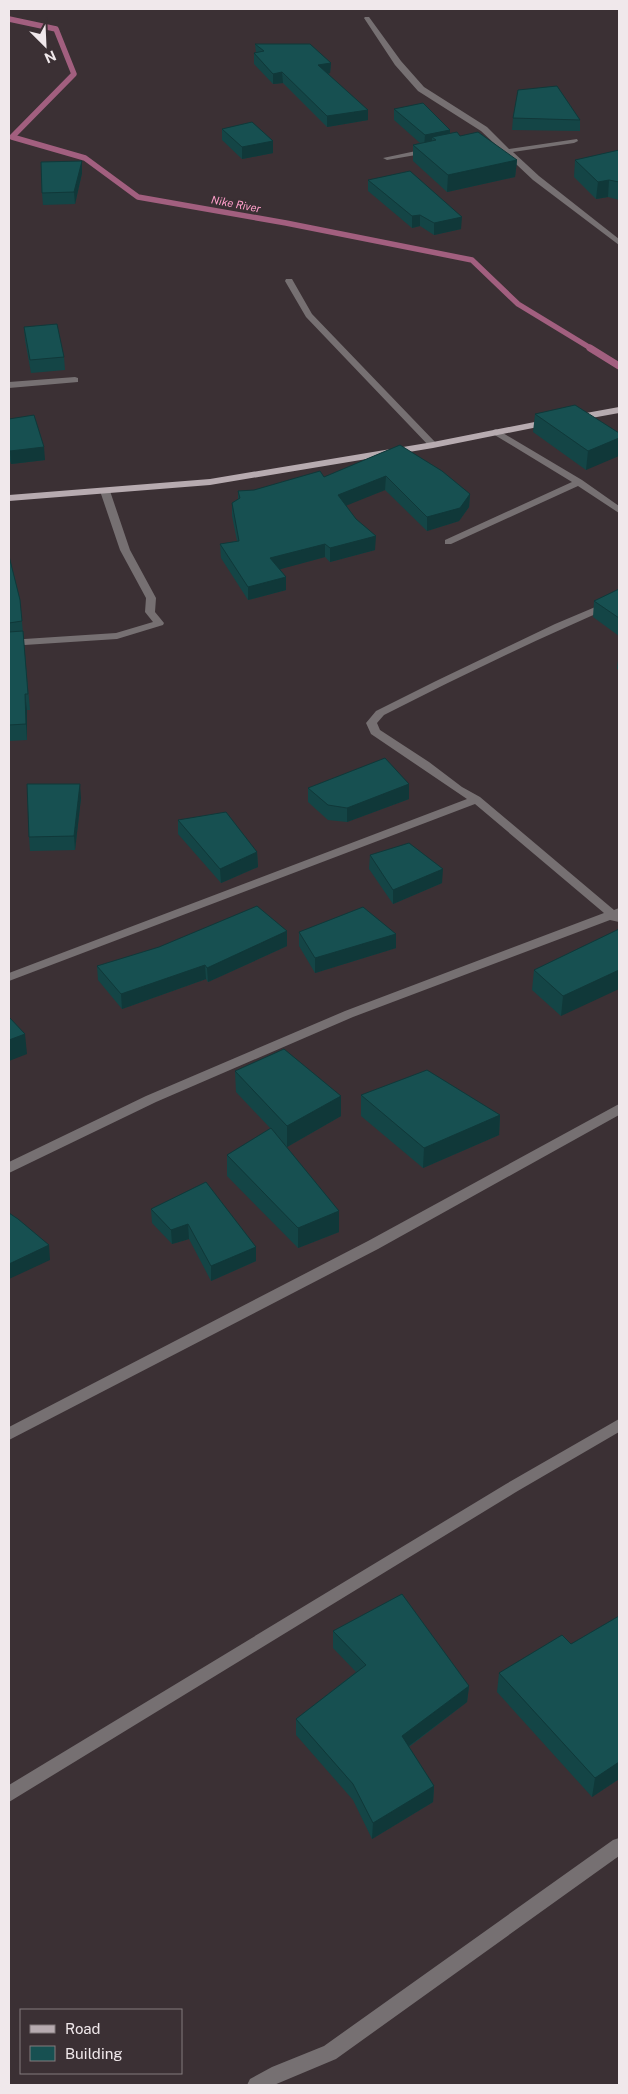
<svg xmlns="http://www.w3.org/2000/svg" width="628" height="2094" font-family="'Public Sans',sans-serif">
	<style>
		.lines { fill: none; stroke-linecap: round; stroke-linejoin: round }
		.stream-far1 { stroke: #a25f7f; stroke-width: 5.5 }
		.stream { stroke: #a25f7f; stroke-width: 7 }
		.minor { fill: #767072; fill-rule: evenodd }
		.major { fill: #b7abb0; fill-rule: evenodd }
		.wall { fill: #144546 }
		.shaded-wall { fill: #103839 }
		.building { fill: #175051; stroke: #103839 }
		.labels { text-anchor: middle; stroke-width: 4; stroke-linejoin: round; paint-order: stroke }
		.far-water-label { font-size: 11px; font-style: italic; fill: #fd9dc9; stroke: #3b3034 }
	</style>
	<rect width="100%" height="100%" fill="#3b3034"/>
	<g class="lines">
		<path class="stream-far1" d="M9,19L56,29L74,74L12,137L85,158L138,197L286,223L472,260L518,304L592,349"/>
		<path class="stream" d="M590,348L619,366"/>
		<path class="minor" d="M365,17H369L401,61L424,87L487,127L509,149L577,139L578,141L574,143L513,152L539,176L619,239V245L533,180L481,131L418,91L395,65L364,18Z
			M430,148L434,150L433,152L387,160L383,158Z
			M286,279H292L312,314L436,443V447H430L306,317L285,281Z
			M75,377L78,378V382L9,388V382Z
			M496,429L582,480L619,506V513L578,486L451,544H445V540L572,482L493,434V430Z
			M105,488L110,491L130,550L156,598L155,612L164,623L163,625L117,639L9,646V640L116,633L153,622L145,612L146,598L120,550L100,491Z
			M619,597V604C539,638 461,676 384,715L377,723L380,730L429,762L462,787L480,797L614,910L619,908V922L610,920L353,1017L156,1102L9,1173V1162L146,1096L345,1011L604,913L475,804L9,981V973L467,799L371,734L366,723L376,711L436,681L555,624Z
			M619,1104V1115L378,1249L9,1440V1427L368,1241Z
			M619,1419V1432L516,1492L9,1802V1785L506,1484Z
			M619,1838V1856L336,2059L274,2085H247L250,2079L272,2067L324,2046L613,1840Z"/>
		<path class="major" d="M619,407V413L575,421L570,418L575,415Z
			M550,419L555,422L553,424L433,448L210,485L9,501V495L210,479L433,442Z"/>
	</g>
	<path class="wall" d="M255,44L331,63L330,73L328,74L368,120L327,127L283,83L273,84L254,64V53H256Z
		M394,109L450,130V134L460,136L517,160L515,177L447,192L413,161V145L420,143L394,120Z
		M513,118L580,120V131L512,130Z
		M222,129L273,141V153L242,159L222,140Z
		M619,150V200L608,197L596,199L574,177L575,160Z
		M82,161V173L75,204L43,205L42,193Z
		M368,180L461,229L434,235L420,226L412,228L368,191Z
		M24,327L64,357L65,370L31,373L25,340Z
		M535,414L619,433L586,470L533,432Z
		M9,419L45,460L11,464L9,458Z
		M400,445L470,494L469,507L459,521L427,531L385,490L346,505L375,550L330,562L325,557L280,569L286,577V590L248,600L221,558L220,544L237,541L232,516V503L238,499V491L254,490L324,477Z
		M9,556L20,600L30,710H27V740L9,741Z
		M619,589V636L593,617L594,601Z
		M619,652V670L617,669Z
		M308,788L409,799L347,822L328,820L308,802Z
		M81,798L75,850L30,851L29,837Z
		M178,820L257,852L258,867L221,883L178,834Z
		M370,855L442,883L393,904L369,869Z
		M619,929L561,1016L532,990L534,970Z
		M299,932L396,934V948L315,973L299,946Z
		M287,946L208,982L206,979L122,1009L98,980L97,966Z
		M235,1071L341,1096V1116L287,1147L279,1138L339,1211V1232L298,1248L227,1176V1155L271,1129L236,1092Z
		M361,1095L500,1115L499,1135L423,1168L361,1116Z
		M206,1182L256,1261L211,1281L189,1239L172,1244L152,1223L151,1209Z
		M619,1616V1779L592,1797L497,1692L499,1673L571,1644Z
		M333,1631L469,1686L467,1702L409,1747L434,1786L433,1802L372,1839L353,1800L296,1735V1719L356,1672L333,1648Z"/>
	<path class="shaded-wall" d="M331,63L330,73L318,76V65Z
		M282,72L283,83L273,84V74Z
		M368,110V120L327,127V116Z
		M450,130L449,142L432,137V146L424,147L425,135Z
		M273,141V153L242,159V147Z
		M517,160L515,177L447,192L448,175Z
		M82,161V173L75,204L74,192Z
		M609,180L608,197L596,199L598,182Z
		M420,215V226L412,228V216Z
		M462,217L461,229L434,235V223Z
		M619,438V456L586,470L588,451Z
		M44,447L45,460L11,464L10,451Z
		M386,476L385,490L338,509V495Z
		M470,494L469,507L459,521L427,531V517Z
		M376,536L375,550L330,562V548Z
		M325,544V557L270,572V558Z
		M286,577V590L248,600V587Z
		M25,694L27,710V740L26,724Z
		M80,784L81,798L75,850L74,836Z
		M409,784V799L347,822V808Z
		M257,852L258,867L221,883L220,869Z
		M443,869L442,883L393,904V890Z
		M287,931V946L208,982L207,968Z
		M396,934V948L315,973V958Z
		M205,965L206,979L122,1009L121,994Z
		M619,970V989L561,1016L563,996Z
		M25,1034L27,1054L9,1061V1040Z
		M341,1096V1116L287,1147V1126Z
		M500,1115L499,1135L423,1168L424,1148Z
		M339,1211V1232L298,1248V1228Z
		M188,1224L189,1239L172,1244L171,1230Z
		M49,1245L50,1260L9,1279V1264Z
		M256,1247V1261L211,1281V1266Z
		M469,1686L467,1702L401,1752L402,1736Z
		M619,1762V1779L592,1797L595,1778Z
		M434,1786L433,1802L372,1839L373,1823Z"/>
	<path class="building" d="M255,44H310L331,63L318,65L368,110L327,116L282,72L273,74L254,53L264,51Z
		M557,86L580,120L513,118L518,90Z
		M423,103L450,130L425,135L394,109Z
		M252,122L273,141L242,147L222,129Z
		M457,132L460,136L478,132L517,160L448,175L413,145L436,140L432,137Z
		M619,150V182L609,180L598,182L575,160Z
		M82,161L74,192L42,193L41,162Z
		M410,171L462,217L434,223L420,215L412,216L368,180Z
		M57,324L64,357L30,360L24,327Z
		M575,405L619,433V438L588,451L535,414Z
		M34,415L44,447L10,451L9,449V419Z
		M400,445L442,471L470,494L460,508L427,517L386,476L338,495L356,519L376,536L330,548L325,544L270,558L286,577L248,587L220,544L239,541L232,503L240,498L238,491L254,490L320,471L324,477Z
		M9,556L20,600L22,621L9,623Z
		M619,589V618L594,601Z
		M23,631L28,694H25L26,724L9,725V632Z
		M385,758L409,784L347,808L328,805L308,788Z
		M27,784H80L74,836L29,837Z
		M226,812L257,852L220,869L178,820Z
		M409,843L443,869L393,890L370,855Z
		M257,906L287,931L207,968L205,965L121,994L97,966L159,947Z
		M363,907L396,934L315,958L299,932Z
		M619,929V970L563,996L534,970Z
		M9,1017L25,1034L9,1040Z
		M284,1049L341,1096L287,1126L235,1071Z
		M427,1070L500,1115L424,1148L361,1095Z
		M271,1128L339,1211L298,1228L227,1155Z
		M206,1182L256,1247L211,1266L188,1224L171,1230L151,1209Z
		M9,1213L18,1219L49,1245L9,1264Z
		M402,1594L469,1686L402,1736L434,1786L373,1823L353,1784L296,1719L366,1665L333,1631Z
		M619,1616V1762L595,1778L499,1673L562,1635L571,1644Z"/>
	<g class="labels">
		<g class="far-water-label">
			<text transform="translate(236 204) rotate(11)" y="4">Nike River</text>
		</g>
	</g>
	<rect width="628" height="2094" fill="none" stroke="#f0e8eb" stroke-width="20"/>
	<rect x="20" y="2009" width="162" height="65" fill="#3b3034" stroke="#837a7d"/>
	<rect x="30" y="2025" width="25" height="8" fill="#b7abb0" stroke="#837a7d"/>
	<text x="65" y="2034" font-size="15" fill="#f0e8eb">Road</text>
	<rect x="30" y="2046" width="25" height="15" fill="#175051" stroke="#837a7d"/>
	<text x="65" y="2059" font-size="15" fill="#f0e8eb">Building</text>
	<g transform="translate(45 45) rotate(156)" stroke="#3b3034" stroke-width="4" paint-order="stroke">
	<path d="M0-4L9 19L0 12L-9 19Z" fill="#f0e8eb"/>
	<text y="-8" font-size="14" font-weight="bold" text-anchor="middle" fill="#f0e8eb">N</text>
	</g>
</svg>
